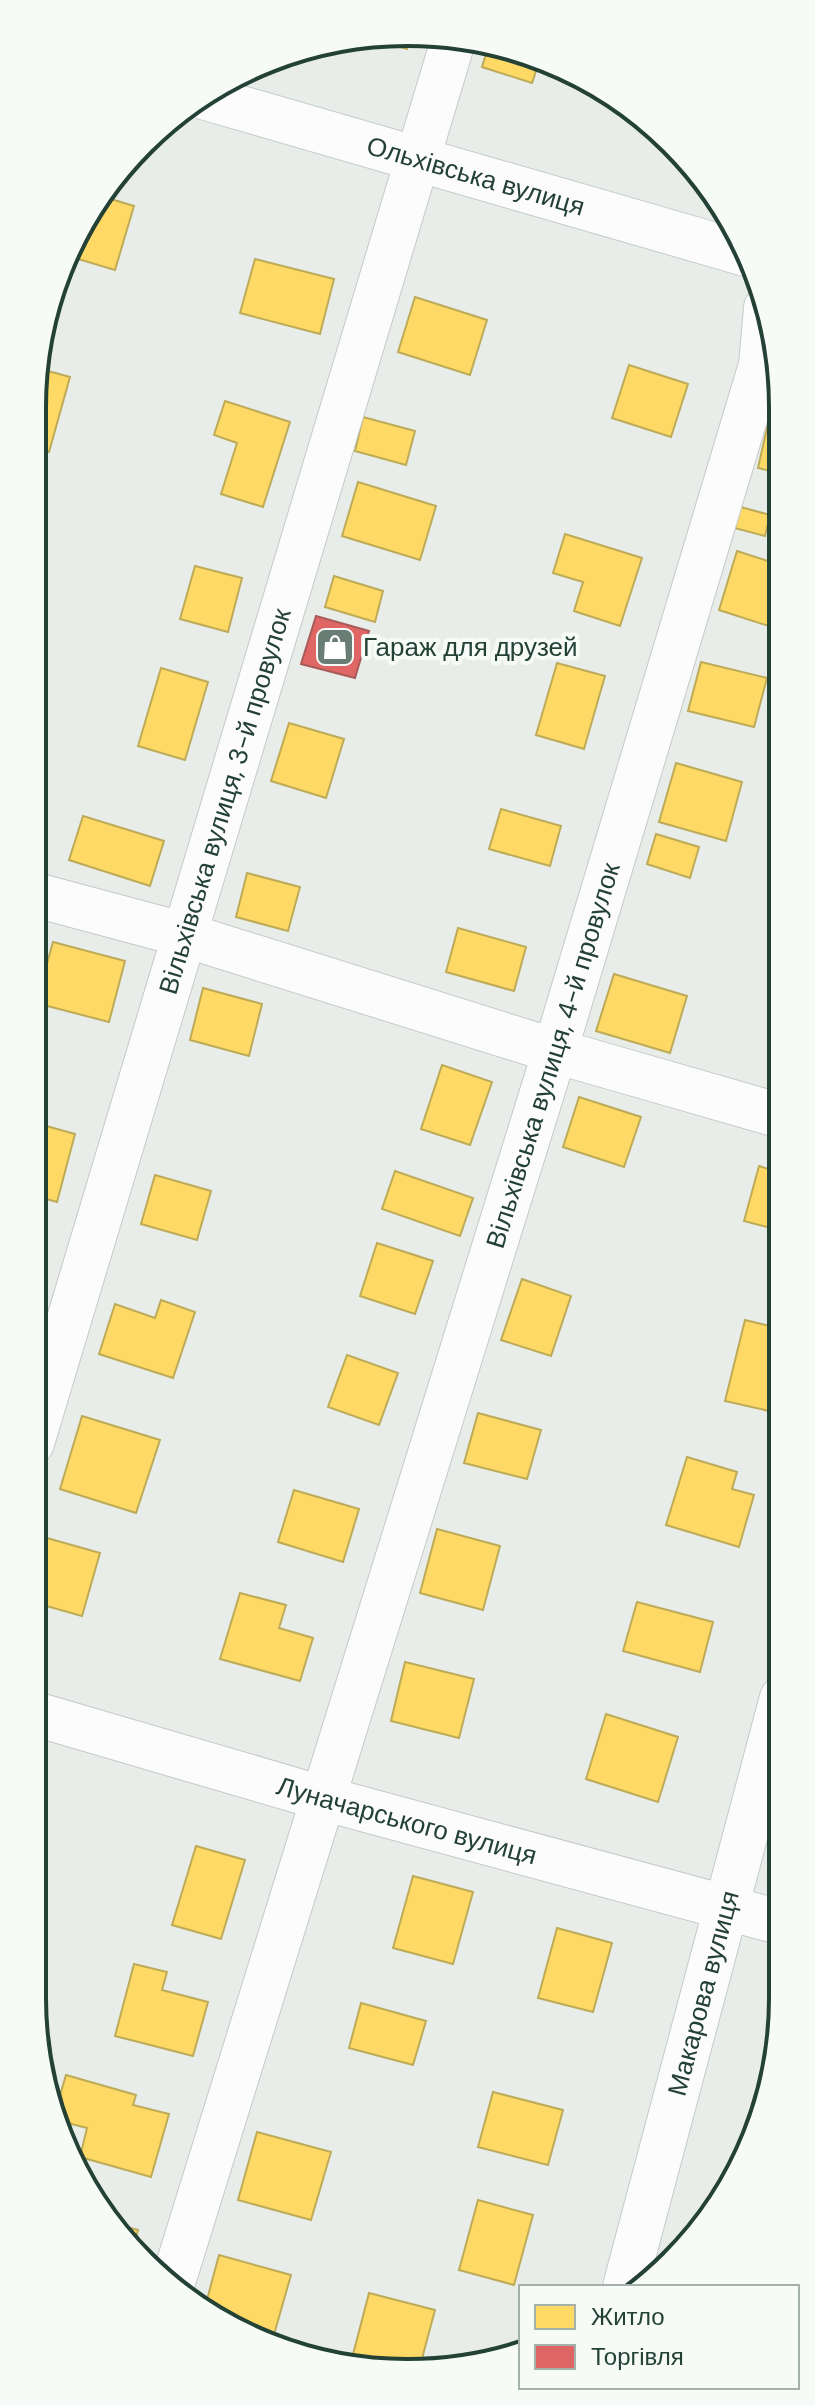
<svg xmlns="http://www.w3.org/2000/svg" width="815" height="2405" font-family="'DM Sans',sans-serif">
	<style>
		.homes { fill: #ffd966; stroke: #bdab58; stroke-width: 2 }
		.shops { fill: #e06666; stroke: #a85b58; stroke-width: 2 }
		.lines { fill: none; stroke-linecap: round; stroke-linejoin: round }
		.street-casing { stroke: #c5cac7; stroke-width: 46 }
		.secondary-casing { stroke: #c3cbc7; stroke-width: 46 }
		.street { stroke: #fcfcfc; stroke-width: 44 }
		.secondary { stroke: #fcfcfc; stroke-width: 44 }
		.labels { text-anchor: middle; stroke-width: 8; stroke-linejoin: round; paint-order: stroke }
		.street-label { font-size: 26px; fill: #244136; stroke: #f7fbf8 }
		.poi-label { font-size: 26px; fill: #244136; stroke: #f7fbf8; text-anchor: start }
		.rim { fill: none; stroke: #244136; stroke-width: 4 }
	</style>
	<rect width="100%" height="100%" fill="#e8edea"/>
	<path class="homes" d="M358,35L410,39L407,49Z
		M489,44L504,45L540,59L532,83L482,67Z
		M101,196L134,206L115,270L71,257Z
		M255,259L334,279L320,334L240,313Z
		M415,297L487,320L470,375L398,352Z
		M629,365L688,384L671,437L612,418Z
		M37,368L70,377L49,452L32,448V408Z
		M225,401L290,422L263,507L221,494L237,443L214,435Z
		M771,410L780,412V473L758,468Z
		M363,417L415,431L406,465L355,451Z
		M358,482L436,506L420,560L342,536Z
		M737,506L770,515L765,536L731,527Z
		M565,534L642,558L620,626L574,611L583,582L553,573Z
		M737,551L780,565V602L772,627L719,610Z
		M195,566L242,578L228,632L180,619Z
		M334,576L383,591L375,622L325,607Z
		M701,662L767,678L754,727L688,711Z
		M557,663L605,676L584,749L536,735Z
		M161,668L208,682L185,760L138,746Z
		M289,723L344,739L326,798L271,781Z
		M676,763L742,782L726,841L659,822Z
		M501,809L561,826L550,866L489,849Z
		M83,816L164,841L150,886L69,860Z
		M656,834L699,847L690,878L647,864Z
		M247,873L300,887L288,931L236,917Z
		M458,928L526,947L514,991L446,972Z
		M53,942L125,961L109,1022L36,1003Z
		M614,974L687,996L670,1053L596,1031Z
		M203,988L262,1004L249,1056L190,1040Z
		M442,1065L492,1082L470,1145L421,1129Z
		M579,1097L641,1117L624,1167L563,1147Z
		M32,1122L75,1134L57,1202L32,1195Z
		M759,1166L781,1173L782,1231L744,1221Z
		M395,1171L473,1198L460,1236L382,1209Z
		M155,1175L211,1191L197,1240L141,1224Z
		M377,1243L433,1261L415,1314L360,1296Z
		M522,1279L571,1296L551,1356L501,1340Z
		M161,1300L195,1312L173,1378L99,1354L115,1304L155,1318Z
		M745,1320L782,1329V1398L778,1413L725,1401Z
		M347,1355L398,1373L379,1425L328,1407Z
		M478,1413L541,1430L527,1479L464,1463Z
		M82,1416L160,1440L136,1513L60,1489Z
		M687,1457L737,1472L732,1489L754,1495L739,1547L666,1525Z
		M294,1490L359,1509L343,1562L278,1542Z
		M437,1529L500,1546L483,1610L420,1593Z
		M47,1538L100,1553L82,1616L32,1602V1590Z
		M240,1593L286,1605L279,1628L313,1638L300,1681L220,1659Z
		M637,1602L713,1622L700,1672L623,1651Z
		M405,1662L474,1679L459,1738L391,1721Z
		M606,1714L678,1737L658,1802L586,1779Z
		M196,1846L245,1860L221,1939L172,1925Z
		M413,1876L473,1892L453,1964L393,1948Z
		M557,1928L612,1943L593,2012L538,1998Z
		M134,1964L167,1972L162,1990L208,2002L193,2056L115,2036Z
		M361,2003L426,2021L413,2065L349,2048Z
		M66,2075L136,2095L133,2105L169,2114L151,2177L80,2157L87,2128L56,2120L55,2112Z
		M493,2092L563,2110L548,2165L478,2147Z
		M257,2132L331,2152L311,2220L238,2200Z
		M478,2200L533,2215L514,2285L459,2270Z
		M111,2223L138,2230L132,2251L125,2245Z
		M219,2255L291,2275L273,2338L232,2327L205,2307Z
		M369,2293L435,2310L420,2366L365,2369L350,2366Z"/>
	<path class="shops" d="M316,616L369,631L355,678L301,664Z"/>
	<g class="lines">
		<g class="street-casing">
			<g id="street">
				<path d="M32,894L185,935L555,1051L781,1116"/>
				<path id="s1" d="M32,1443L453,41"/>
				<path id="s2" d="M32,1713L322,1798L783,1923"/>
				<path id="s3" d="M173,2282L555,1051L761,365L766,308"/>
			</g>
		</g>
		<g class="secondary-casing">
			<g id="secondary">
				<path id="s4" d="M203,97L749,255"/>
				<path id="s5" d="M625,2287L782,1698"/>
			</g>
		</g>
		<use href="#street" class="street"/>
		<use href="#secondary" class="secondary"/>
	</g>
	<defs>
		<g id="shop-square" transform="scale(2)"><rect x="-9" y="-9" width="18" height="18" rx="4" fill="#697d75" stroke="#f7fbf8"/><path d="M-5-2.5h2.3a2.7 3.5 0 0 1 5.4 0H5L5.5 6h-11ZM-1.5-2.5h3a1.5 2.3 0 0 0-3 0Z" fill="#fff"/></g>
	</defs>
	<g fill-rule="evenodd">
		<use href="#shop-square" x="335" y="647"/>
	</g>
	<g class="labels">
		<g class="street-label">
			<text dy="9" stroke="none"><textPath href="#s4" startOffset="284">Ольхівська вулиця</textPath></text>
			<text dy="9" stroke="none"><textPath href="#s1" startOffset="670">Вільхівська вулиця, 3-й провулок</textPath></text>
			<text dy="9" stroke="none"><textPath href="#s3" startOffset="1284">Вільхівська вулиця, 4-й провулок</textPath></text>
			<text dy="9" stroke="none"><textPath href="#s2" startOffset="390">Луначарського вулиця</textPath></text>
			<text dy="9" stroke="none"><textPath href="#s5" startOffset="304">Макарова вулиця</textPath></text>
		</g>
		<g class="poi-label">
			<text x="363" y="656">Гараж для друзей</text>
		</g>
	</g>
	<path d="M0 0H815V2405H0ZM407 46H408A361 361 0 0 1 769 407V1998A361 361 0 0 1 408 2359H407A361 361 0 0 1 46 1998V407A361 361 0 0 1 407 46Z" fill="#f7fbf8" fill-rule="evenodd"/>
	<path class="rim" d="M407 46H408A361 361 0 0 1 769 407V1998A361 361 0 0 1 408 2359H407A361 361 0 0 1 46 1998V407A361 361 0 0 1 407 46Z"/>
	<rect x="519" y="2285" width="280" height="104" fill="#f7fbf8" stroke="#a3b1aa" stroke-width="2"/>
	<rect x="535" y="2305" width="40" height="24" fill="#ffd966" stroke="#a3b1aa" stroke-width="2"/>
	<text x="591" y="2325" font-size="24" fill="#244136">Житло</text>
	<rect x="535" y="2345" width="40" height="24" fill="#e06666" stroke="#a3b1aa" stroke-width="2"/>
	<text x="591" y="2365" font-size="24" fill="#244136">Торгівля</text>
</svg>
